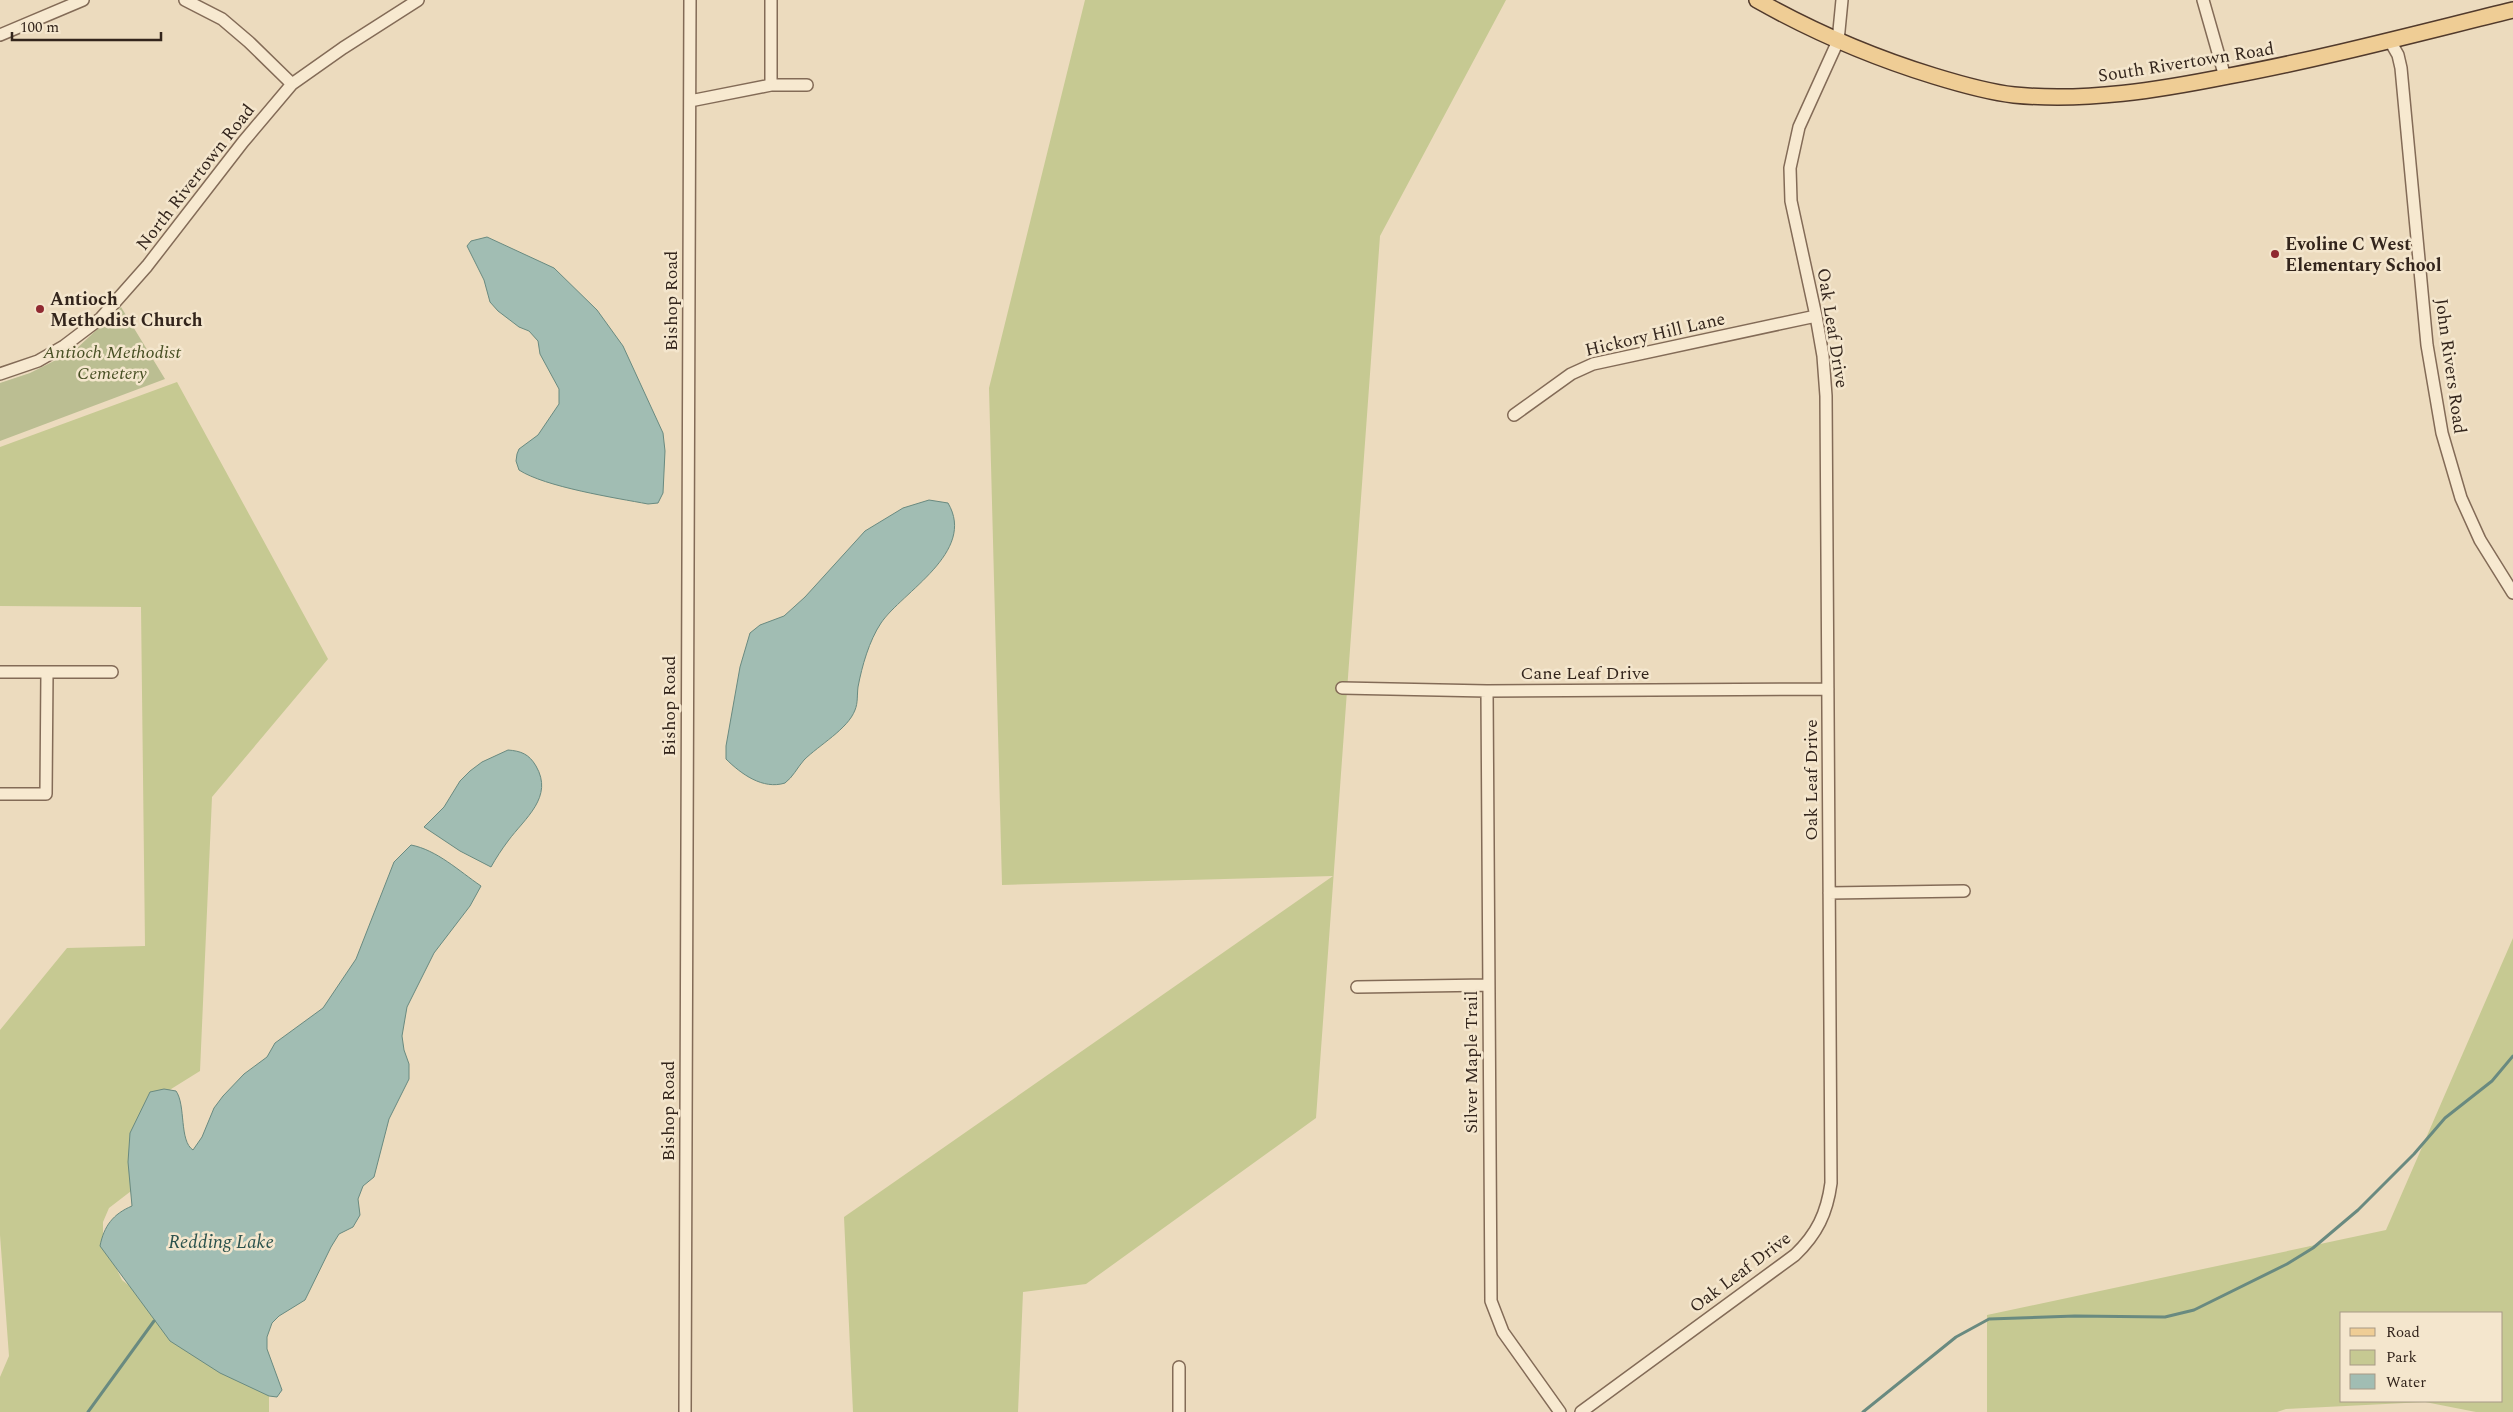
<svg xmlns="http://www.w3.org/2000/svg" width="2513" height="1412" font-family="Spectral,serif">
	<style>
		.green { fill: #c6c992; fill-rule: evenodd }
		.cemetery { fill: #bbbe92 }
		.water { fill: #a1bdb3; stroke: #698a80 }
		.lines { fill: none; stroke-linecap: round; stroke-linejoin: round }
		.stream { stroke: #698a80; stroke-width: 3 }
		.minor-casing { stroke: #836b57; stroke-width: 14 }
		.major-casing { stroke: #513a2c; stroke-width: 18 }
		.minor { stroke: #f7e9d0; stroke-width: 11 }
		.major { stroke: #efcd95; stroke-width: 15 }
		.poi-dot { fill: #902931; stroke: #f4e6cd; stroke-width: 2 }
		.labels { text-anchor: middle; stroke-width: 5; stroke-linejoin: round; paint-order: stroke }
		.street-label { font-size: 18px; fill: #33251c; stroke: #f4e6cd }
		.poi-label { font-size: 18px; font-weight: bold; fill: #33251c; stroke: #f4e6cd; text-anchor: start }
		.park-label { font-size: 18px; font-style: italic; fill: #474f23; stroke: #f4e6cd }
		.water-label { font-size: 19px; font-style: italic; fill: #2b524d; stroke: #f4e6cd }
	</style>
	<rect width="100%" height="100%" fill="#ecdbbe"/>
	<path class="green" d="M1085,0H1506L1380,236L1316,1118L1086,1284L1023,1292L1018,1412H853L844,1217L1333,876L1002,885L989,388Z
		M177,382L328,659L212,797L200,1071L147,1104L135,1188L109,1208L103,1222V1241L122,1280L162,1312L269,1376V1412H0V1377L9,1356L0,1235V1030L67,948L145,946L141,607L0,606V447Z
		M2513,938V1412H2476L2425,1402L2286,1409L2277,1412H1987V1315L2386,1230ZM2342,1313H2502V1401H2342Z"/>
	<path class="cemetery" d="M121,307L165,379L0,441V383L30,373L74,351Z"/>
	<path class="water" d="M487,237L554,268L597,310L623,346L663,433L665,451L663,493L658,503L648,504C616,498 545,487 519,470L516,461L517,454L519,449L538,435L559,404V389L540,354L538,341L529,331L519,327L498,311L490,302L484,280L467,246L471,241Z
		M929,500L948,503C977,552 902,592 881,623C869,641 862,666 858,687C857,695 858,703 855,710C848,729 819,745 804,760C797,768 793,777 785,783C763,790 741,774 726,759V746L740,667L750,633L760,625L784,616L805,597L865,531L903,508Z
		M508,750C521,751 529,754 536,766C554,797 525,818 508,841C502,849 496,858 491,867L460,851L424,827L444,807L460,781L470,771L482,762Z
		M411,845C437,850 459,871 481,886L470,906L434,953L407,1007L402,1036L404,1050L409,1064V1079L389,1119L374,1177L363,1186L358,1199L360,1215L353,1227L339,1234L331,1247L305,1300L279,1316L272,1323L267,1337V1349L282,1390L277,1397L269,1396L220,1373L170,1341L100,1246C104,1226 113,1214 132,1206L128,1162L130,1133L150,1092L164,1089L176,1091C186,1105 179,1141 193,1150L202,1137L214,1108L223,1096L244,1074L267,1057L275,1043L323,1008L356,959L394,862Z"/>
	<g class="lines">
		<path class="stream" d="M88,1412L154,1321
			M1863,1412L1956,1337L1989,1319L2075,1316L2165,1317L2194,1310L2287,1264L2313,1248L2358,1210L2414,1154L2445,1118L2492,1081L2513,1056"/>
		<g class="minor-casing">
			<path id="minor" d="M185,0L222,19L249,42L292,84
				M2203,0L2225,77
				M0,35L83,0
				M2390,41L2398,55L2401,68L2427,345L2442,433L2461,498L2480,540L2513,593
				M771,85V0
				M690,101L771,85H807
				M0,374L38,361L64,346L101,318L147,266L243,142L292,84L343,48L418,0
				M1514,415L1571,374L1593,364L1816,316
				M0,672H112
				M1342,688L1487,691L1828,689
				M1487,691L1491,1301L1503,1332L1560,1412
				M0,794H46L47,672
				M1829,893L1964,891
				M1357,987L1488,985
				M1179,1367V1412
				M685,1412L690,0
				M1581,1412L1795,1255C1817,1234 1827,1213 1831,1183L1826,396L1823,356L1816,316L1791,201L1790,168L1799,127L1838,41L1842,0"/>
		</g>
		<g class="major-casing">
			<path id="major" d="M1757,0C1814,32 1872,57 1934,76C1960,84 1987,92 2014,95C2086,102 2159,90 2229,76C2325,58 2419,33 2513,10"/>
		</g>
		<use href="#minor" class="minor"/>
		<use href="#major" class="major"/>
	</g>
	<g class="poi-dot">
		<circle cx="2275" cy="254" r="5"/>
		<circle cx="40" cy="309" r="5"/>
	</g>
	<g class="labels">
		<g class="street-label">
			<text transform="translate(2186 62) rotate(-9)" y="6">South Rivertown Road</text>
			<text transform="translate(195 177) rotate(-52)" y="6">North Rivertown Road</text>
			<text transform="translate(671 301) rotate(-90)" y="6">Bishop Road</text>
			<text transform="translate(1833 328) rotate(81)" y="6">Oak Leaf Drive</text>
			<text transform="translate(1655 334) rotate(-13)" y="6">Hickory Hill Lane</text>
			<text transform="translate(2451 366) rotate(82)" y="6">John Rivers Road</text>
			<text x="1585" y="679">Cane Leaf Drive</text>
			<text transform="translate(669 706) rotate(-90)" y="6">Bishop Road</text>
			<text transform="translate(1811 780) rotate(-90)" y="6">Oak Leaf Drive</text>
			<text transform="translate(1471 1062) rotate(-90)" y="6">Silver Maple Trail</text>
			<text transform="translate(668 1111) rotate(-90)" y="6">Bishop Road</text>
			<text transform="translate(1740 1272) rotate(-37)" y="6">Oak Leaf Drive</text>
		</g>
		<g class="poi-label">
			<text x="2285" y="250">Evoline C West<tspan x="2285" dy="21">Elementary School</tspan></text>
			<text x="50" y="305">Antioch<tspan x="50" dy="21">Methodist Church</tspan></text>
		</g>
		<g class="park-label">
			<text x="112" y="358">Antioch Methodist<tspan x="112" dy="21">Cemetery</tspan></text>
		</g>
		<g class="water-label">
			<text x="221" y="1248">Redding Lake</text>
		</g>
	</g>
	<rect x="2340" y="1312" width="162" height="90" fill="#f4e6cd" stroke="#a79986"/>
	<rect x="2350" y="1328" width="25" height="8" fill="#efcd95" stroke="#a79986"/>
	<text x="2386" y="1337" font-size="15" fill="#33251c">Road</text>
	<rect x="2350" y="1350" width="25" height="15" fill="#c6c992" stroke="#a79986"/>
	<text x="2386" y="1362" font-size="15" fill="#33251c">Park</text>
	<rect x="2350" y="1374" width="25" height="15" fill="#a1bdb3" stroke="#a79986"/>
	<text x="2386" y="1387" font-size="15" fill="#33251c">Water</text>
	<path d="M12 32v8h149v-8" fill="none" stroke="#33251c" stroke-width="2.5"/>
	<text x="20" y="32" font-size="15" fill="#33251c" stroke="#f4e6cd" stroke-width="4" paint-order="stroke">100 m</text>
</svg>
